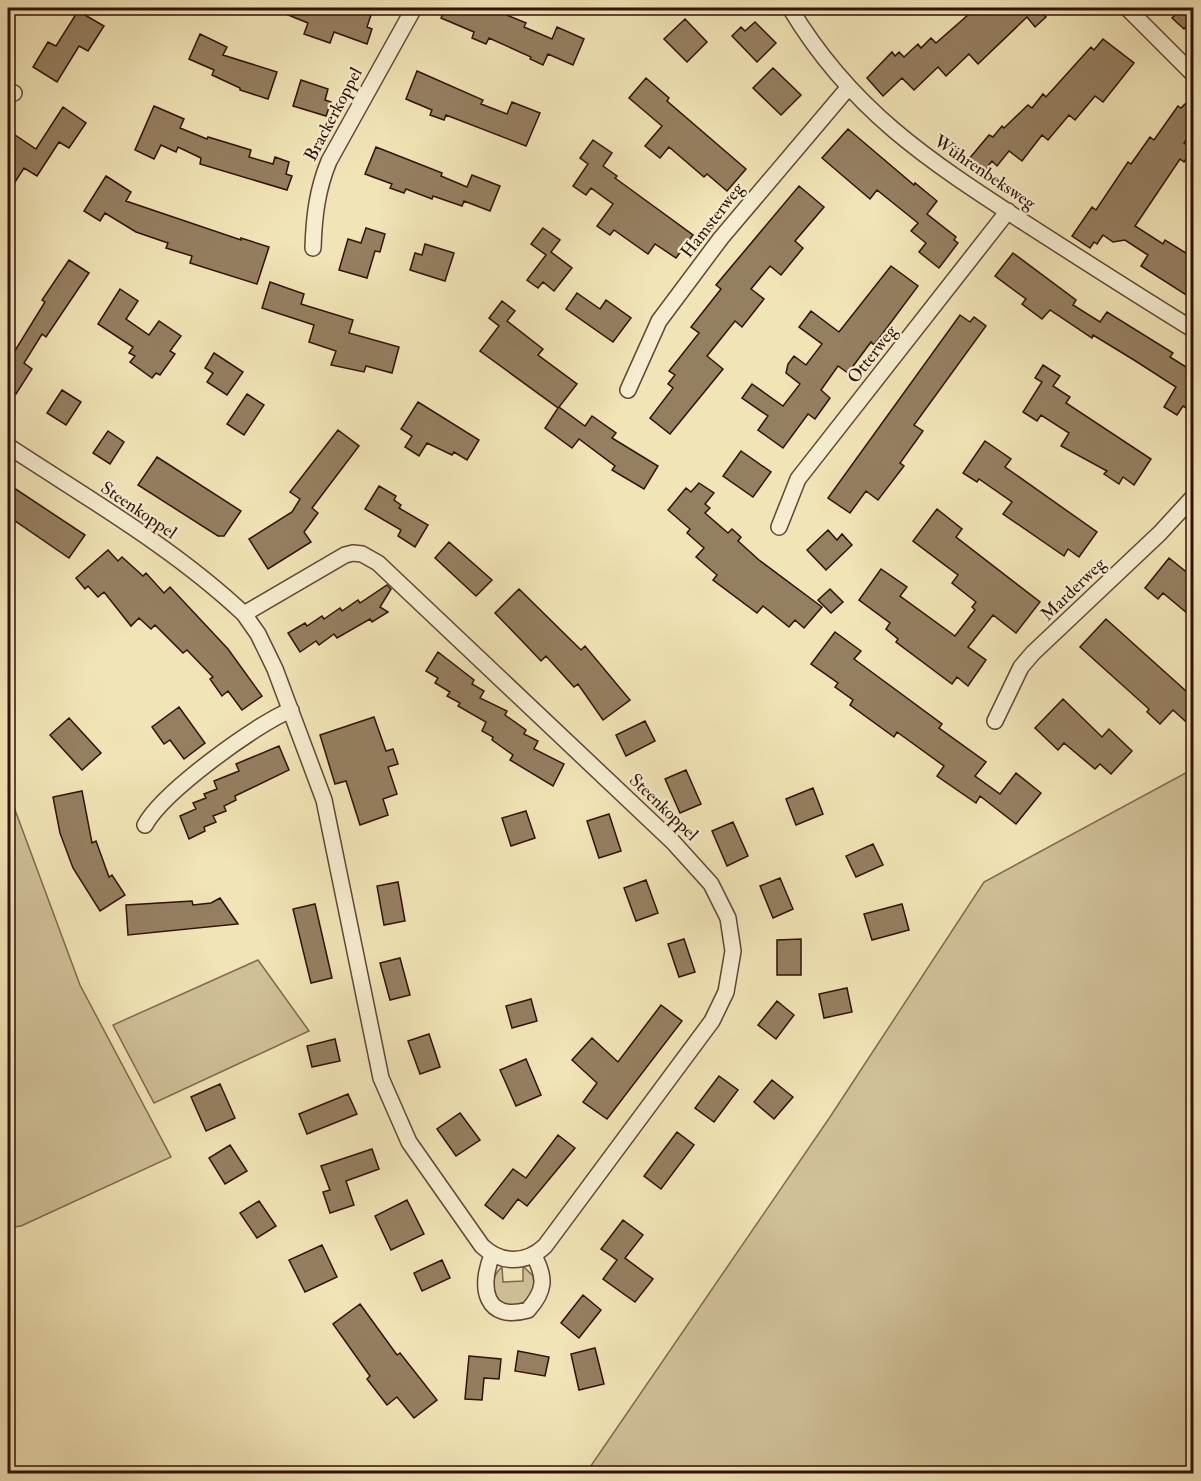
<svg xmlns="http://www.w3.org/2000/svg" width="1201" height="1481" font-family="'IM FELL Double Pica',serif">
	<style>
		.green { fill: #d0c098; stroke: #80684e; stroke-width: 1.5 }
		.building { fill: #957f61; stroke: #311105; stroke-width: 1.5 }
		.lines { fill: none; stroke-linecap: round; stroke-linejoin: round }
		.street-casing { stroke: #614631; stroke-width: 18 }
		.street { stroke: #f6edd0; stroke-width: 15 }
		.labels { text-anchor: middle; stroke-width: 4.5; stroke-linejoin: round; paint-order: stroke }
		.street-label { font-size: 18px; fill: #311105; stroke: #f6edd0 }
	</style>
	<rect width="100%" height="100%" fill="#f1e4b6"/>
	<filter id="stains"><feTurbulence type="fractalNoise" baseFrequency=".00333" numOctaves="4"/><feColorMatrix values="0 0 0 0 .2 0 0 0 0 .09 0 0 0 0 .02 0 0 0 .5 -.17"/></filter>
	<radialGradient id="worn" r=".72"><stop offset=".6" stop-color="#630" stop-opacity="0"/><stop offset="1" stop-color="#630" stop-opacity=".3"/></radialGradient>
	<path class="green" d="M1193,769V1473H586L830,1117L984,882Z
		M8,791L80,985L171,1157L21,1226L8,1228Z
		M258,960L309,1031L154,1103L113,1025Z
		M523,1266L533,1276L535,1292L521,1307L501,1304C492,1291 489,1278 502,1267L503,1282L523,1281Z"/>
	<path class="building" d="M271,8H349L371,15L367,27L372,29L367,44L334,32L330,43L304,34L308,23Z
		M445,8H490L526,23L524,27L552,39L557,27L584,39L573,65L548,54L543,65L530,59L531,57L489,38L486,44L472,38L474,32L441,18Z
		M976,8H1037L1046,17L1035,27L1027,17L978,64L969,54L946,76L938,67L914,90L902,78L883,96L867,78L892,52L895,56L899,52L904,57L918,44L921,48L931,38L936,43Z
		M1182,8H1186L1194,15V19L1184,29L1172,18Z
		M78,11L104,26L88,51L79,46L57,82L33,67L48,42L56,46Z
		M685,19L707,42L687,62L664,39Z
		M755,22L776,43L757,62L732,36L741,27L745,31Z
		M200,34L227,47L223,55L277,72L268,99L240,90V88L212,75L214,70L189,59Z
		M1103,39L1134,63L1103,102L1095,96L1075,120L1069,115L1048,140L1042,135L1022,161L1009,151L997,166L992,161L984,171L969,159L989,135L993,137L1002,126L1004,128L1028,105L1032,108L1043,94L1046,97L1091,47L1094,50Z
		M773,68L801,95L781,115L753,88Z
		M417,71L483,100L481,104L507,114L512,102L540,113L526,146L446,115L444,120L430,115L432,110L406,99Z
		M646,78L669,98L667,101L746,169L727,191L707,174L704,177L669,147L660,158L645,146L662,126L629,98Z
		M301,80L328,89L325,100L331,102L326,116L293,106Z
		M1185,104L1194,110V129L1184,143L1193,149L1184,162L1180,159L1135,226L1163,244L1165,240L1194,258V300L1141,266L1148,255L1125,240L1113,242L1103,235L1097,244L1094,242L1090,248L1072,236L1092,207L1096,210L1128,162L1131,164L1150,137L1154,140L1178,106L1181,108Z
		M154,106L184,119L180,128L207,139L208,137L251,150L249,157L273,164L275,157L289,162L286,174L292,176L287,190L200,164L201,158L178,147L176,152L161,145L154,159L135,150Z
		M63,107L86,123L69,148L59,142L37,176L24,168L8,193V146L15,135L36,149Z
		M848,129L914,185L915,183L937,201L927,214L956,237L954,240L958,243L939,268L919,252L926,243L911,231L918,223L877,190L870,199L822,158Z
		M593,140L612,153L603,166L617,176L615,178L693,235L676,258L655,244L648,254L614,230L610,235L597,226L613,204L591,188L586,195L573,186L588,164L580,158Z
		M376,147L442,173L441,176L467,187L472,175L500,186L490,211L464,201L462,206L433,196L432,199L406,189L404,193L390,188L392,184L365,174Z
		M106,176L131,192L126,201L241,240V238L269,247L257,284L190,263L192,256L166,248L168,243L136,232L105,213L100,221L84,211Z
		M799,186L824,207L795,241L803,248L781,275L770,266L751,289L764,299L742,327L735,321L707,356L723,369L670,434L650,418L673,388L668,384L675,375L669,371L699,333L691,327L721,289L716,285Z
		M366,228L385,234L380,252L375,251L367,278L339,270L348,239L361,243Z
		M543,228L560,240L551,252L572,268L554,291L543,282L538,288L527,280L546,255L531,244Z
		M425,244L454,253L445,281L410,270L415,253L422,255Z
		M1013,253L1076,300L1073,305L1100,322L1107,312L1173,353L1170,357L1194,372V413L1183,406L1177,415L1164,407L1176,387L1134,360L1093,335L1092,338L1050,310L1042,319L1022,304L1026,299L995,276Z
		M69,260L89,273L46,337L42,334L24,363L32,369L16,394L8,388V362L45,302L42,300Z
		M891,266L918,286L874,345L871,342L848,373L838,366L821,390L830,398L815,419L808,414L783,448L758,430L768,416L742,398L752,384L783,406L800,384L786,373L788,364L794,356L806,365L822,344L799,327L811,311L839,332Z
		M270,282L304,294L301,304L353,320L349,333L399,347L392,373L366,366L364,372L331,365L336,351L309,342L314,325L262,308Z
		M120,289L138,301L126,319L149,335L159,321L181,336L170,351L175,354L160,375L156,373L152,378L130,362L135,356L129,353L133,347L98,324Z
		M577,293L600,309L606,300L631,318L613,342L566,309Z
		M502,301L515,311L507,321L543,349L538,355L577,384L559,407L585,426L592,416L616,433L612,438L658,466L644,489L612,470L615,466L579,439L572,448L545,428L558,408L480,351L499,326L489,318Z
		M960,315L970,322L974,317L986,326L914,425L923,431L900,463L904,466L878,500L866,491L850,513L828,498Z
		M214,353L243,372L227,395L207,382L213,373L205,368Z
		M1043,365L1060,376L1053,386L1070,397L1066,403L1151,459L1134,485L1123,477L1119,484L1104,474L1107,471L1061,446L1069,433L1041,415L1037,421L1023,412L1042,382L1035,378Z
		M62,390L81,402L66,425L47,413Z
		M247,394L264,405L244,435L227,424Z
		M418,402L479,440L467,460L454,452L452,455L427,443L419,456L405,447L412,436L401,429Z
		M338,430L359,446L312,508L318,513L304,532L311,542L268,569L249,539L292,512L300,499L290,492Z
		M108,431L124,442L110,464L93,453Z
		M985,441L1011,459L1005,467L1097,532L1079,557L1068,549L1064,556L1003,514L1012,502L979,479L977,482L963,473Z
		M741,451L771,472L753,497L723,476Z
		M157,457L241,511L224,536H218L138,485Z
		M699,483L714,493L705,504L710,508L705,513L728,533L732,529L741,537L738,541L759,560L822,607L804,628L795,620L789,627L763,606L757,613L713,580L717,575L696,557L704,548L687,533L690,529L668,510L686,488L691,492Z
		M8,484L85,535L69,558L8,516Z
		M379,486L396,496L394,500L401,505L399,508L428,525L415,547L398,536L401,530L365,509Z
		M937,509L962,529L956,537L1040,602L1016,633L993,615L968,647L986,660L968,686L957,677L952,684L896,642L898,639L886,629L890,623L859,600L881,569L907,587L900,596L955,636L975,610L972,607L976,602L952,583L958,575L913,541Z
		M828,530L837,540L842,534L852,545L826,570L807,550Z
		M449,542L492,580L476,596L435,558Z
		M108,550L118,561L122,557L143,576L146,573L164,593L170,587L228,649L262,696L242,710L228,691L222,696L210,679L213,677L187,650L183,653L155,625L151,629L139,618L131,626L104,592L98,597L88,586L85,589L76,578Z
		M1169,558L1194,578V619L1163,593L1158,599L1145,588Z
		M387,585L391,589L380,607L388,612L372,622L370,619L337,638L334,634L319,645L316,641L300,652L288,633L305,623L307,626L322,616L324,619L340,608L342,611L358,600L360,603Z
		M519,589L581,650L585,646L630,700L603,720L578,684L574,687L546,656L541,661L524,643L495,613Z
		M830,589L843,602L831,613L818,600Z
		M1106,619L1186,691L1194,683V729L1173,710L1160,724L1147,712L1149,709L1080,647Z
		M835,632L861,651L854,659L942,724L939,728L986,762L975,776L1000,794L1016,773L1041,793L1016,824L980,796L976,803L937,776L944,766L897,732L894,737L850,705L853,700L835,687L838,683L811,664Z
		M438,652L474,680L472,684L484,691L480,698L507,711L505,715L526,730L524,734L538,741L534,749L564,764L553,786L510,760L513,755L492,740L493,737L482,731L486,722L458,706L460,703L447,696L450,692L435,683L438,678L426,671Z
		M1063,699L1102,737L1109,729L1132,751L1111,774L1100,764L1095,769L1064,743L1058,750L1035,728Z
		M179,707L205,743L184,759L170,740L164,744L152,727Z
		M374,717L386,751L393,749L398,764L388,767L397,794L383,799L388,815L360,825L346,781L335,784L320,735Z
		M69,718L101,753L82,770L50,735Z
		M645,721L655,741L626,756L616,735Z
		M279,746L289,770L235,796L236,800L224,806L226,811L213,816L216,822L204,827L205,831L189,839L180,816L196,809L193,803L206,798L204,794L217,789L214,781L239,771L236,764Z
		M686,770L701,804L680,813L665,779Z
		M813,788L823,814L796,825L786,799Z
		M82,791L92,843L96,841L109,877L112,875L125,895L100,911L73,868L60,833L53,797Z
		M526,811L535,838L511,846L502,818Z
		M609,814L621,851L599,858L587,821Z
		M733,822L748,856L727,866L712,831Z
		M873,844L883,865L856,877L846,856Z
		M780,878L793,909L773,918L760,886Z
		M646,880L658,913L636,921L624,888Z
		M398,882L405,921L384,925L377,886Z
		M220,898L238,924L128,935L126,905L192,901L193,905L211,903Z
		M315,904L332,978L311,983L293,909Z
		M902,904L909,930L872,940L864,914Z
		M684,939L695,972L679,977L668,944Z
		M801,939V975H777V940Z
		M400,958L410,995L390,1000L380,963Z
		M847,988L852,1012L824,1018L819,994Z
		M531,999L537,1021L512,1028L506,1006Z
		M777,1001L794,1015L776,1039L758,1025Z
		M661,1005L682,1021L607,1119L583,1102L597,1083L572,1060L592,1038L618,1062Z
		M429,1034L440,1067L420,1074L408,1041Z
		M335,1039L340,1061L312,1067L307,1046Z
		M526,1059L541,1095L516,1106L500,1070Z
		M719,1076L738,1090L714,1122L695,1108Z
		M772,1080L793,1097L774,1119L754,1102Z
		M220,1084L235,1118L206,1131L191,1097Z
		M348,1094L357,1114L307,1134L299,1114Z
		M460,1113L480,1140L456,1156L437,1129Z
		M677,1132L694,1145L661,1189L644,1176Z
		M558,1135L575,1148L527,1206L518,1199L503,1219L485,1205L513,1169L526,1178Z
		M230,1145L247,1171L225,1184L209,1158Z
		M372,1149L379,1169L346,1181L354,1205L330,1213L323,1192L330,1190L321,1166Z
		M407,1200L424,1234L391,1250L375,1216Z
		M259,1201L276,1226L257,1238L240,1213Z
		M623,1220L643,1235L625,1258L653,1279L635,1302L603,1279L617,1260L601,1249Z
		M322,1245L337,1277L305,1292L289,1260Z
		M442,1260L450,1278L422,1291L414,1273Z
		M583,1295L601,1310L579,1338L561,1323Z
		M360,1304L397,1355L400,1353L437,1400L414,1418L397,1397L387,1405L367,1379L370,1376L333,1324Z
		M595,1348L604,1384L579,1390L571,1354Z
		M518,1351L549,1357L545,1376L515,1371Z
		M469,1356L501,1359L499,1379L484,1378L482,1400L465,1399Z"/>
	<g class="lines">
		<g class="street-casing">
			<path id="street" d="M790,8C851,110 928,160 1025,223C1081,259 1137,295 1194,330
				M1127,8L1194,75
				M8,93H14
				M313,248C314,217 317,190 329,161L414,8
				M628,390L659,321L721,238L848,88
				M8,446C87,498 174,548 244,614
				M779,527L798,479L1008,211
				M353,553L362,554L378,563L673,842L711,884L728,918L733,951L726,992L712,1021L545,1246C526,1264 501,1264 482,1246L409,1142L381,1078L324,800L275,669L258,634L244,614L345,555Z
				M995,721L1021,667L1033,653L1160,533L1194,496
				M145,825C163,792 256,724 291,710
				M492,1255C479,1288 485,1322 528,1310C545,1291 546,1278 534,1256"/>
		</g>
		<use href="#street" class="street"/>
	</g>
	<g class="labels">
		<g class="street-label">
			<text transform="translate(333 114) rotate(-62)" y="6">Brackerkoppel</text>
			<text transform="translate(985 172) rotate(34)" y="6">Wührenbeksweg</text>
			<text transform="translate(712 220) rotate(-52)" y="6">Hamsterweg</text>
			<text transform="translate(872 354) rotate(-52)" y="6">Otterweg</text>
			<text transform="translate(139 510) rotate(34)" y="6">Steenkoppel</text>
			<text transform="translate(1073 589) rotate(-44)" y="6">Marderweg</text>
			<text transform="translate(664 807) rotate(44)" y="6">Steenkoppel</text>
		</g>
	</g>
	<rect width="1201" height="1481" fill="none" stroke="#f1e4b6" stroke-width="30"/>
	<rect x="9" y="9" width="1183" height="1463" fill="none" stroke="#311105" stroke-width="3"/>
	<rect x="15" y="15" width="1171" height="1451" fill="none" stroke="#311105" stroke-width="1.5"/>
	<rect width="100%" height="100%" filter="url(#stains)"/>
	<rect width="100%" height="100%" fill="url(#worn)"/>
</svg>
